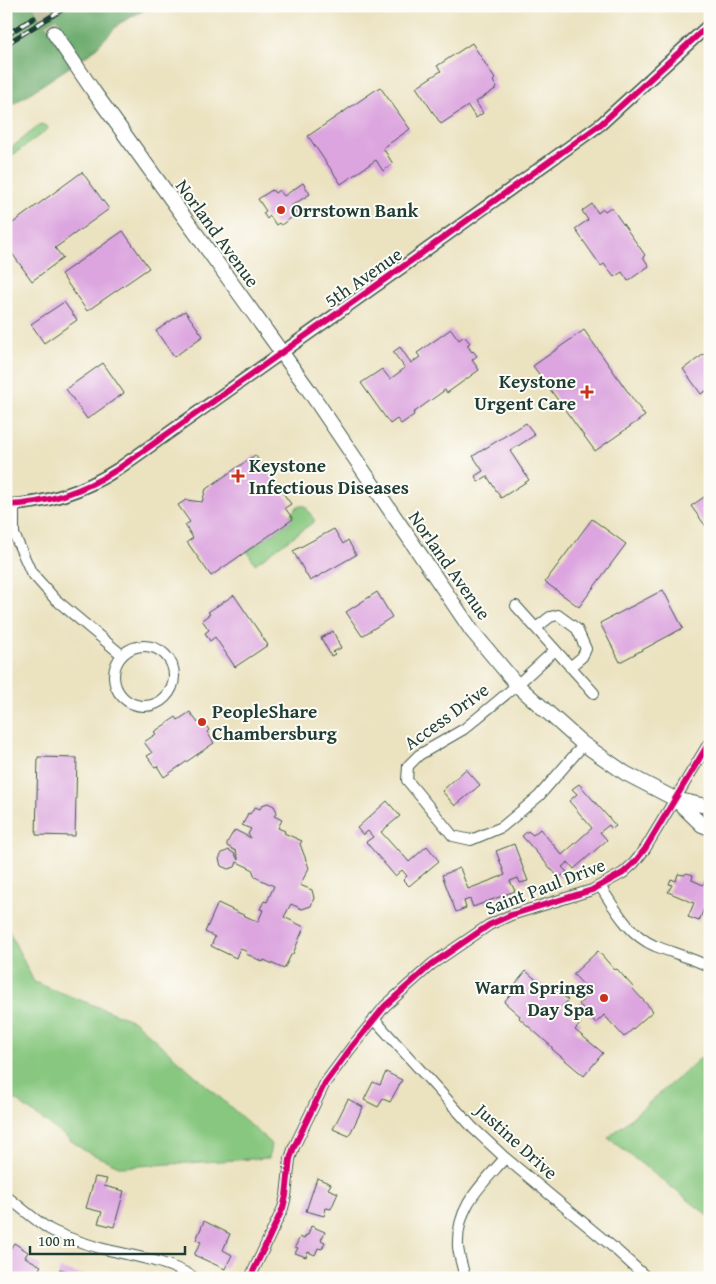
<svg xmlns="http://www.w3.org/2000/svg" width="716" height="1284" font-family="'Gentium Book Plus',serif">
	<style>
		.green { fill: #87c77f; stroke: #53825a }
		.forest { fill: #6dac6e; stroke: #467451 }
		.building { fill: #dca5df }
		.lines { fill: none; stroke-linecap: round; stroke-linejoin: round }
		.secondary-tunnel { stroke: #c2c1a4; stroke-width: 14; stroke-dasharray: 14 7; stroke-linecap: butt }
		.minor-casing { stroke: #3e5649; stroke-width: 12 }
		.tertiary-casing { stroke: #3e5649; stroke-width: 14 }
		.secondary-casing { stroke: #3e5649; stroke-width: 16 }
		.minor { stroke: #fff; stroke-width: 10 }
		.tertiary { stroke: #fff; stroke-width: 11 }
		.secondary { stroke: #fff; stroke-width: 14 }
		.rail-casing { stroke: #1f3d34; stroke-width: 5 }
		.rail { stroke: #fdfcf7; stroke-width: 3; stroke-dasharray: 9; stroke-linecap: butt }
		.cycleway-casing { stroke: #fdfcf7; stroke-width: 9 }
		.cycleway { stroke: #d6006c; stroke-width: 6 }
		.poi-dot { fill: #c8321e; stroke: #fdfcf7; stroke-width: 2 }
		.labels { text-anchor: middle; stroke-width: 4; stroke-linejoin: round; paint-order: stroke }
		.poi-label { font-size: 19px; font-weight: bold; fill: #1f3d34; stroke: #fdfcf7; text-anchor: start }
		.street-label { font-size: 19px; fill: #1f3d34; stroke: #fdfcf7 }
	</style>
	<rect width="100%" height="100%" fill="#fdfcf7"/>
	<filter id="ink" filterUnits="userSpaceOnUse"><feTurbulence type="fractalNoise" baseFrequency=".02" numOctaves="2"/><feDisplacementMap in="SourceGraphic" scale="10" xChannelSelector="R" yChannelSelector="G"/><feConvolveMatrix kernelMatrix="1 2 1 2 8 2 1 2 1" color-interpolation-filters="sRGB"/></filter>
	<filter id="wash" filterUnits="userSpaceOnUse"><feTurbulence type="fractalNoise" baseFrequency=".0096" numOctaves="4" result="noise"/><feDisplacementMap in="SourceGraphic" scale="20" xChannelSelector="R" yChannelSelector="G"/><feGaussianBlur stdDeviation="1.12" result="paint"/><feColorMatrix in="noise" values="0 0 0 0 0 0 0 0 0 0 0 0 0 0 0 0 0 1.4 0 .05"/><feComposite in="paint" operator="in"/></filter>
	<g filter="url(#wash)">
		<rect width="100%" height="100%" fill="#ebe2c0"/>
		<path class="green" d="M41,124L47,126L48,129L6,160V152Z
			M298,506H305L315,521L255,564L247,551L293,519L290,515Z
			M6,925L34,982L134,1021L271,1143L269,1158L121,1167L85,1151L6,1093Z
			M710,1050V1217L608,1138Z"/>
		<path class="forest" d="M6,6H152L120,23L92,52L6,109Z"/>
		<g id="blocks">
			<path class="building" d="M472,43L495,79L493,81L497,88L476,102L483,113L476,118L468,106L441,124L416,87L441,71L437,66Z
				M380,87L410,129L383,148L393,164L383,171L376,160L341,184L308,136Z
				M82,172L109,209L55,248L63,258L32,281L6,245V228Z
				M303,183L310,194L291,206L297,214L281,225L279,223L276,225L270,216L267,219L263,213L266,211L258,199L272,190L275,193L279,190L284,196Z
				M592,204L598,213L603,209L605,211L611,207L645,255L643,257L649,266L628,281L622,272L614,277L604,264L601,266L575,229L588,220L582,211Z
				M123,231L149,268L87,311L61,274Z
				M64,302L77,320L44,343L31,324Z
				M185,311L203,336L174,357L156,331Z
				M451,329L459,340L464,336L470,343L467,345L472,352L473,351L477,356L472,360L479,370L447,393L445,390L413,413L414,415L401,424L397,419L390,424L361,383L382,369L390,379L405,368L393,352L400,347L411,363L420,357L417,353Z
				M584,330L645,416L595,451L533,366Z
				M710,350V388L701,394L683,369Z
				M103,363L124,393L87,419L66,389Z
				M526,423L535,435L510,451L529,480L501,498L487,476L478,482L475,476L483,471L473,456Z
				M255,455L291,504L285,508L293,519L211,576L187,542L193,538L185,525L190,522L178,505L186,500L202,502L206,489Z
				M710,493V532L691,506Z
				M592,519L626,544L579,607L545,582Z
				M334,529L343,544L348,540L356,555L310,581L293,551Z
				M663,590L683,628L620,662L600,623Z
				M377,592L392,617L362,636L346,612Z
				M234,595L268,645L235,667L215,637L210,641L205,633L209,630L202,620L210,614L208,612Z
				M333,631L341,648L333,652L335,654L331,656L321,638Z
				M190,712L198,723L202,719L209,730L207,732L214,743L164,777L157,766L155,767L147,756L152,753L144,742L156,734L154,732L176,717L178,720Z
				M38,757L77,758L75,836L36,835Z
				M466,769L480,785L455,806L442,791Z
				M579,784L616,826L612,829L609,825L600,832L607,840L574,869L568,862L562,867L567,872L559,878L522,836L528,831L533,835L540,829L562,855L592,828L569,801L577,794L572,789Z
				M387,801L400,816L381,832L397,850L398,849L409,862L427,846L439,861L409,886L403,880L407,876L402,870L395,876L366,842L373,837L368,831L363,835L357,828Z
				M268,803L274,806L277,812L274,816L282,820L278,828L285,831L284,833L302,841L300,844L309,868L300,885L312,890L314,898L311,906L302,909L291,904L284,917L304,927L293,954L291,955L284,969L264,960L263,962L251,956L246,954L247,952L240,948L236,958L211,946L215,937L205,932L218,903L258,922L263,910L260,909L264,901L267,902L274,886L255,877L252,869L237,862L235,867L228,869L221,866L219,859L222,853L229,850L235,854L238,860V857L236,851L227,846V843L232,834L235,830L251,838L248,834L251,829L242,825L245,820L248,813L250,814L255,807L260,809L262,805Z
				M514,844L528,881L520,883L518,878L510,881L515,891L473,907L470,899L464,901L466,908L456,912L442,875L460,868L468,889L505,875L496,851Z
				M687,873L693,875L692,880L703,885L705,880L710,883V908L705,906L699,921L688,917L694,903L668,892L672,885L669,884L671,879L676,881L678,874L684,875Z
				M598,951L615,970L617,969L634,988L633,989L653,1011L624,1037L604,1015L596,1023L579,1004L591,993L573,974Z
				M526,971L541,984L542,983L554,993L556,990L568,1000L562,1007L581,1023L575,1030L603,1053L584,1076L552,1049V1047L519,1018L520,1016L504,1002L513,991L512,988Z
				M386,1072L402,1080L390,1102L383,1099L378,1107L364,1100L373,1082L380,1085Z
				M348,1099L363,1107L349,1136L333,1129Z
				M95,1177L107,1179L104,1186L124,1191L114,1227L98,1223L102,1212L86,1208Z
				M317,1178L331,1184L328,1189L338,1193L331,1209L326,1208L324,1216L306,1211Z
				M204,1221L230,1234L223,1250L232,1255L225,1269L194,1255L201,1242L196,1240Z
				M311,1226L325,1232L321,1240L325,1242L322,1249L318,1248L315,1255L308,1252L306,1257L295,1253L298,1248L295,1247L300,1237L304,1239L306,1235H308Z
				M14,1243L28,1252L25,1257L41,1266L33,1278L24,1274L21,1278H19L6,1270V1255Z
				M60,1269L91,1277V1278H57Z"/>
		</g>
	</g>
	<g filter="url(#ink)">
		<use href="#blocks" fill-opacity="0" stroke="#3e5649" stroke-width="1"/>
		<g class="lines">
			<path class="secondary-tunnel" d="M39,6L54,33"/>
			<g class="minor-casing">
				<path id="minor" d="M14,505V534L31,572L55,599L122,655
					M516,606L594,693
					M536,628L550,617L558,615L577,629L586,649L582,657L570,667
					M114 676a30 30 0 1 1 60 0a30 30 0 1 1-60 0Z
					M555,650L517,685L464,729L419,755L408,766L407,780L453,836L471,840L502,827L539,796L584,744
					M600,886C615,909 629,935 655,946C673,953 692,958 710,967
					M374,1019L473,1128L502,1155L614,1248L647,1278
					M6,1196C19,1206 36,1221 49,1229C64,1237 83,1243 100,1248C132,1256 166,1260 195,1278
					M250,1278L283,1208L286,1196L290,1159L294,1147L325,1083L351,1048L385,1006L432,964L489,925L511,915L592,890L623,873L634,863L645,849L710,741
					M465,1278C463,1268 459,1257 458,1247C456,1206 481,1186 505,1158"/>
			</g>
			<g class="tertiary-casing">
				<path id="tertiary" d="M6,505C47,504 84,491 118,469L415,258L601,124L710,24"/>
			</g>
			<g class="secondary-casing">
				<path id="secondary" d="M54,33L94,92L308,389L472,631L517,685L582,743L625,773L675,799L710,807
					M675,799L702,825L710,828"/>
			</g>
			<use href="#minor" class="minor"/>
			<use href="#tertiary" class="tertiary"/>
			<use href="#secondary" class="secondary"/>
			<g class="rail-casing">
				<path id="rail" d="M6,35L34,18
					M6,44L68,6"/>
			</g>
			<use href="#rail" class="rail"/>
			<g class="cycleway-casing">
				<path id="cycleway" d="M6,505C47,504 84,491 118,469L415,258L601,124L710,24
					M250,1278L283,1208L286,1196L290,1159L294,1147L325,1083L351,1048L385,1006L432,964L489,925L511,915L592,890L623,873L634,863L645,849L710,741"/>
			</g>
			<use href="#cycleway" class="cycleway"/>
		</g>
	</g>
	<g class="poi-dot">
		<circle cx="281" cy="210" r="5"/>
		<path d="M584.5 384.5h5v5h5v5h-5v5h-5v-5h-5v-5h5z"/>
		<path d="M235.5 468.5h5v5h5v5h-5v5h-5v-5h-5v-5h5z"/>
		<circle cx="202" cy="722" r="5"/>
		<circle cx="604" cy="998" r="5"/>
	</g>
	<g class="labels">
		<g class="poi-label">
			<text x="291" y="217">Orrstown Bank</text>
			<text x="576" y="388" text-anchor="end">Keystone<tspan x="576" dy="22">Urgent Care</tspan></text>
			<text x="249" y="472">Keystone<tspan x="249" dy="22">Infectious Diseases</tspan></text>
			<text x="212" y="718">PeopleShare<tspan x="212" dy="22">Chambersburg</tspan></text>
			<text x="594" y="994" text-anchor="end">Warm Springs<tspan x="594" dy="22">Day Spa</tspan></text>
		</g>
		<g class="street-label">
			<text transform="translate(218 233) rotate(54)" y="7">Norland Avenue</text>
			<text transform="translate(363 277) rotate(-35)" y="7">5th Avenue</text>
			<text transform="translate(450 565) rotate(55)" y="7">Norland Avenue</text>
			<text transform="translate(446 716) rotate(-36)" y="7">Access Drive</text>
			<text transform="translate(545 886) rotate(-21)" y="7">Saint Paul Drive</text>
			<text transform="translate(517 1141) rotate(42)" y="7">Justine Drive</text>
		</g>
	</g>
	<rect width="716" height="1284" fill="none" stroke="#fdfcf7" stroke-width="25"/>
	<path d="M30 1246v8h155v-8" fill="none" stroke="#1f3d34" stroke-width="2.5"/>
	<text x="38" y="1246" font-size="15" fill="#1f3d34" stroke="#fdfcf7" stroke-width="4" paint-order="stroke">100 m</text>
</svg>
